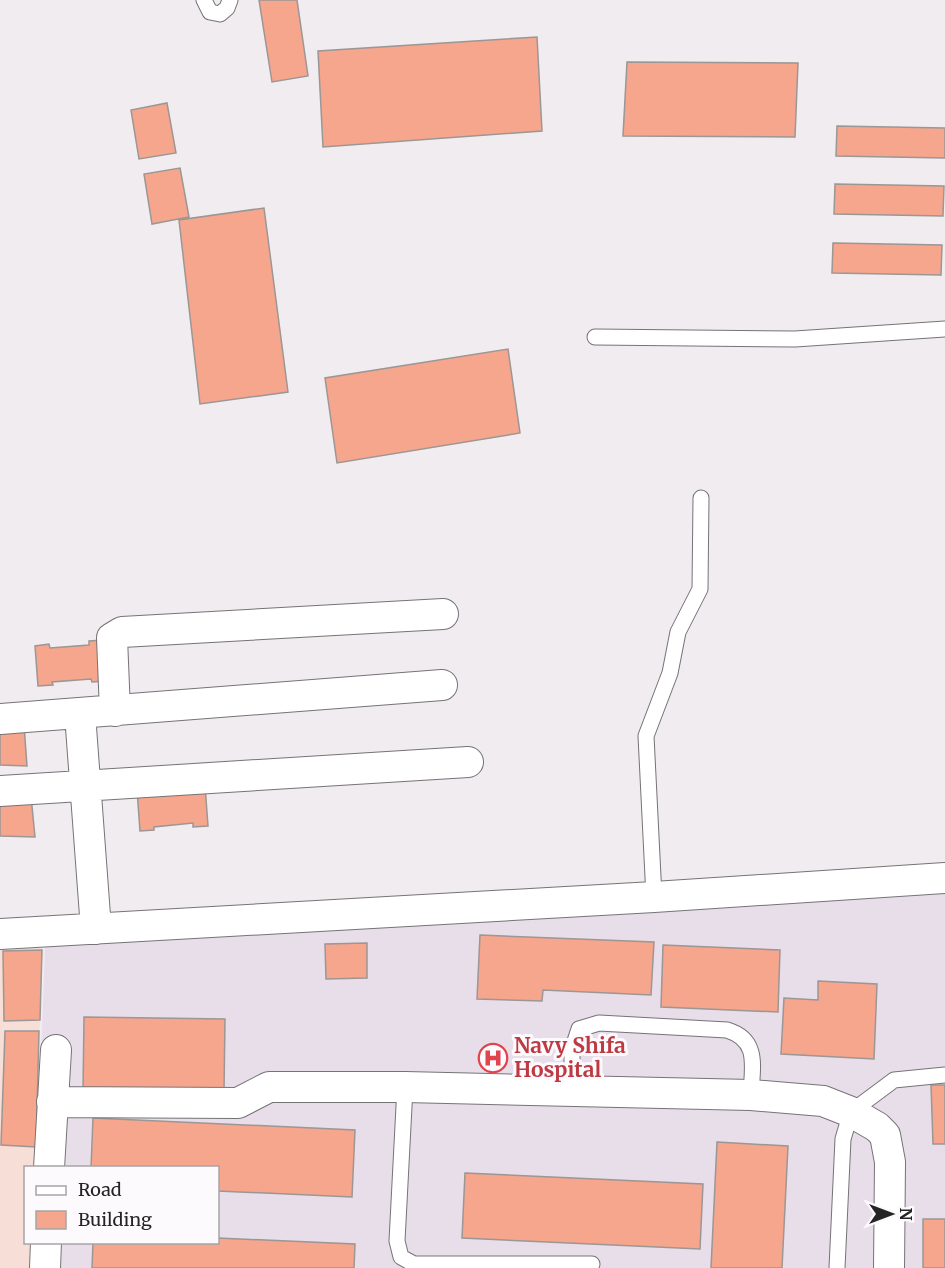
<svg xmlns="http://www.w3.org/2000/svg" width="945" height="1268" font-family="Merriweather,serif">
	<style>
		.commercial { fill: #f7ded6 }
		.built { fill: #e7dee9 }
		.building { fill: #f5a68d; stroke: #9c9695; stroke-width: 1.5 }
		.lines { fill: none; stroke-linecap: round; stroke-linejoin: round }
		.service-casing { stroke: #767377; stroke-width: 17 }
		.minor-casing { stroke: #767377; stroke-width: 32 }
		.service { stroke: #fff; stroke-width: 15 }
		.minor { stroke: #fff; stroke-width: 30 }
		.labels { text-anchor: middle; stroke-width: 6; stroke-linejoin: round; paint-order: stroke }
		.health-label { font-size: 21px; font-weight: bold; fill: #be3a42; stroke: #fdfafe; text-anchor: start }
	</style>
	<rect width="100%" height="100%" fill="#f0ecf0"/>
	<path class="commercial" d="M43,922L35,1167L26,1168V1242L33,1243V1268H0V924Z"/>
	<path class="built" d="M945,878V1268H34L35,1243L218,1242V1168L37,1167L45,948L42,931Z"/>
	<path class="building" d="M259,0H297L308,76L272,82Z
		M537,37L542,131L323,147L318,51Z
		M627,62L798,63L795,137L623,136Z
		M167,103L176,153L139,159L131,110Z
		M837,126L945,128V158L836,156Z
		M180,168L189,217L152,224L144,174Z
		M835,184L944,186L943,216L834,214Z
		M264,208L288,392L200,404L179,220Z
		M833,243L942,245L941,275L832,273Z
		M508,349L520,433L337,463L325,378Z
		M103,640L106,681L92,682L91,679L52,682L53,685L38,686L35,646L49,644L50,648L89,645V641Z
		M24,725L27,766L0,765V731Z
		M205,785L208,826L193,827V823L154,827V830L140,831L137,790Z
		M31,796L35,837L0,836V802Z
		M480,935L654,942L651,995L543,990L542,1001L477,999Z
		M367,943V978L326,979L325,944Z
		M663,945L780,950L778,1012L661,1007Z
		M42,950L40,1020L4,1021L3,951Z
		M818,981L877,984L874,1059L781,1054L784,998L818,1000Z
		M84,1017L225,1019L224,1093L83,1092Z
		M5,1031H39L36,1147L1,1145Z
		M931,1085H945V1144H933Z
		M93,1118L355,1130L352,1197L218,1191V1168H91Z
		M717,1142L788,1146L782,1268H711Z
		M465,1173L703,1184L700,1249L462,1238Z
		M923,1219H945V1268H923Z
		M218,1238L355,1244L354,1268H92L93,1242H218Z"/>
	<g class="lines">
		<g class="service-casing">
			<path id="service" d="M204,0L210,12L220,14L227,8L230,0
				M595,337L795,339L945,329
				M654,897L646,736L670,673L678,632L700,589L701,498
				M405,1087L397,1241L401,1257L414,1264H592
				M572,1091V1050L579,1029L599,1023L727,1030C760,1040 752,1067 751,1095
				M837,1268L843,1139L851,1112L894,1080L945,1075"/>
		</g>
		<g class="minor-casing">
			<path id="minor" d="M115,711L112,638L122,632L443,614
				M80,714L96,929
				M0,719L442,685
				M0,791L468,762
				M0,934L654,897L945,878
				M52,1102L238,1103L269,1087H405L751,1095L823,1101L851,1112L877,1127L885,1135L890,1162L889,1268
				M49,1168L56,1050
				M45,1268L46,1242"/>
		</g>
		<use href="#service" class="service"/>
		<use href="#minor" class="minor"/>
	</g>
	<defs>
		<g id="hospital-ring" transform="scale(1.5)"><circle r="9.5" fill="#fdfafe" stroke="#e0444e" stroke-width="1.5"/><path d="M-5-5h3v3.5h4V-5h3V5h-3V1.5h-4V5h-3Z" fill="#e0444e"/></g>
	</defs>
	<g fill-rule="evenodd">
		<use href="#hospital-ring" x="493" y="1058"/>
	</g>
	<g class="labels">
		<g class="health-label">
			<text x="514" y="1053">Navy Shifa<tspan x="514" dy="24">Hospital</tspan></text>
		</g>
	</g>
	<rect x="24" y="1166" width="195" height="78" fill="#fdfafe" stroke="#a7a4a7" stroke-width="1.5"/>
	<rect x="36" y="1186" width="30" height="9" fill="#ffffff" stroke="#a7a4a7" stroke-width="1.5"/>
	<text x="78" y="1196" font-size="18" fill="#252425">Road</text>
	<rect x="36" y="1211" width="30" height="18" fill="#f5a68d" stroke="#a7a4a7" stroke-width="1.5"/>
	<text x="78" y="1226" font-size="18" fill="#252425">Building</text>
	<g transform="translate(891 1214) rotate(90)" stroke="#fdfafe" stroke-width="4.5" paint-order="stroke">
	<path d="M0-4.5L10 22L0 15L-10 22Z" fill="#252425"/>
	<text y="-9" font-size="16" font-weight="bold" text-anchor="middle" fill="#252425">N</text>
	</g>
</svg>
